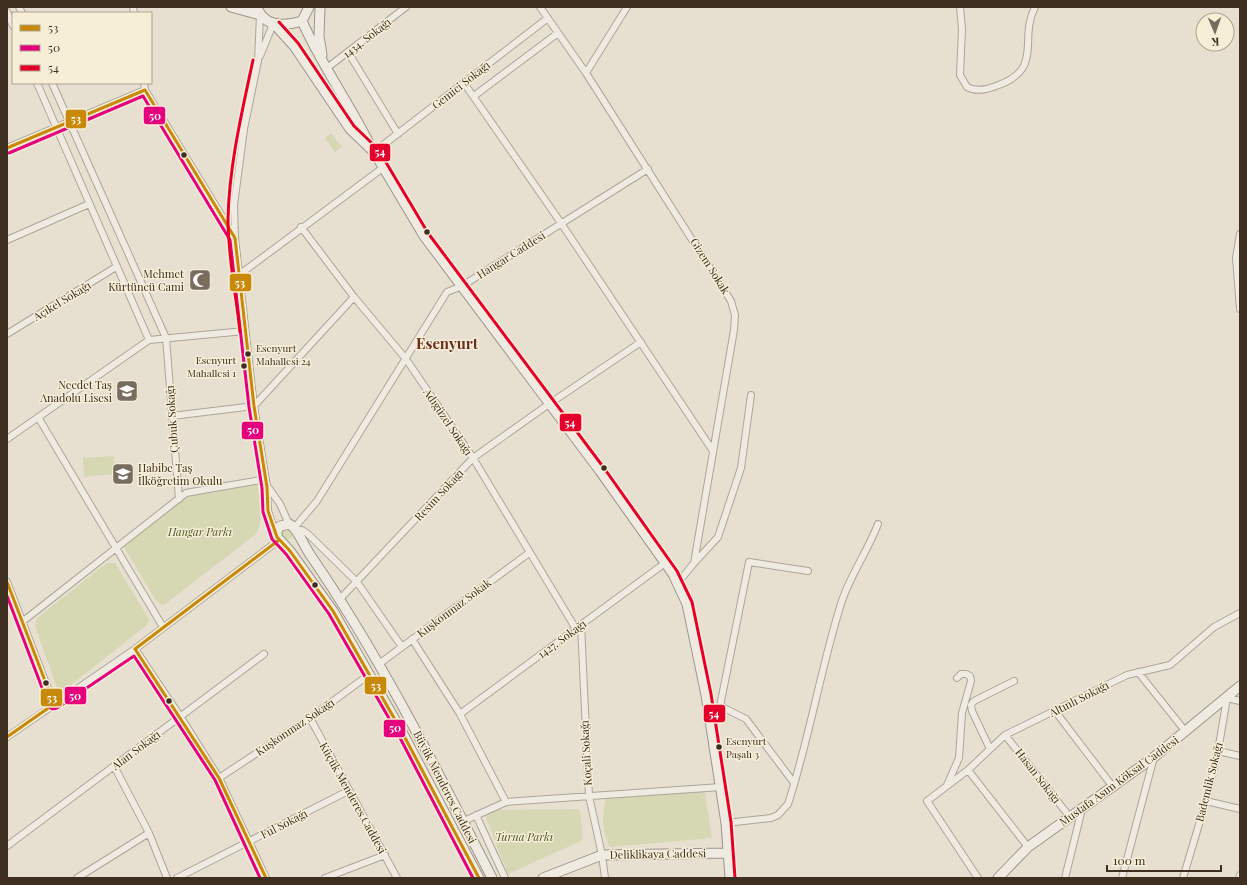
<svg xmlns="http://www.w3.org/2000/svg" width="1247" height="885" font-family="'Playfair Display',serif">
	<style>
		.green { fill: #d6d7b3 }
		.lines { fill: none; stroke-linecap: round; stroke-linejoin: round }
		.street-casing { stroke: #ada599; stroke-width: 8 }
		.secondary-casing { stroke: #9c958a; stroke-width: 11 }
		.street { stroke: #efebe3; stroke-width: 6 }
		.secondary { stroke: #efebe3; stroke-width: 9 }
		.bus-1-casing { stroke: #f7eed8; stroke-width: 6 }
		.bus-2-casing { stroke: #f7eed8; stroke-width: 6 }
		.bus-3-casing { stroke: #f7eed8; stroke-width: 6 }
		.bus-1 { stroke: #c88808; stroke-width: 3 }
		.bus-2 { stroke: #e5007d; stroke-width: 3 }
		.bus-3 { stroke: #e4002b; stroke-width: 3 }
		.bus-dot { fill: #3d2e20; stroke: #f7eed8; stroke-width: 1.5 }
		.labels { text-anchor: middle; stroke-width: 3; stroke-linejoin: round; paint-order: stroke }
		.bus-label { font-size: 10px; fill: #3d2e20; stroke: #f7eed8; text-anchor: start }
		.street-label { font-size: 11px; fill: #3d2e20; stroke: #f7eed8 }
		.poi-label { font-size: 11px; fill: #3d2e20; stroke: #f7eed8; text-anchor: end }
		.park-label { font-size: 11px; font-style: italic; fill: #4d5a26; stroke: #f7eed8 }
		.district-label { font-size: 15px; font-weight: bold; fill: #6b2e1e; stroke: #f7eed8 }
		.line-badge { stroke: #f7eed8; stroke-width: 1.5 }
		.badge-label { font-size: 11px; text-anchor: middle; font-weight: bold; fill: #fff }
	</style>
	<rect width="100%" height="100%" fill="#e7e0d1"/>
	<path class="green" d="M331,133L342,147L335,152L325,138Z
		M114,456L115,474L84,477L83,458Z
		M257,482C259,499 265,519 256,534L164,605L157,602L124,547L187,496Z
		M281.5 534a5.5 5.5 0 1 1 11 0a5.5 5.5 0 1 1-11 0Z
		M107,563H115L149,619L147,625L63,691L57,688L35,626L37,618Z
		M704,787L712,838L610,847C601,830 602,812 607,794Z
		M578,809L580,811L583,840L508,874L486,818L487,814L496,810Z"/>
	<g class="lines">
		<g class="street-casing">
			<path id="street" d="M19,7L22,13
				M133,7L134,13
				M540,7L586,73L731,301L735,315L734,330L694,563L677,584
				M960,7L962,29L960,75L967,87C976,92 986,90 996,86C1045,69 1018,40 1035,7
				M7,12L13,26
				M260,15L258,61L244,129L234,205L235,238L254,406L267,487L268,511L276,534
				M348,52L398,134
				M260,56L273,24
				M327,68L406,7
				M586,73L627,7
				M37,83L149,340
				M52,83L166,338L179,499
				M144,83L145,90L234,236
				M464,83L561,223L713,451
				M474,96L558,33
				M7,148L145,90
				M374,152L548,18
				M301,227L354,297L406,359L473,458L576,629
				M1240,234L1236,258L1240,309
				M7,240L89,204
				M239,275L384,167
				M7,334L116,267
				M172,416L254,406L354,297
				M38,417L163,627
				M7,439L149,340L245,331
				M268,487L280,504L289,524
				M295,527L317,501L447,292L462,286L648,169
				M296,530H302L308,534L357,582L402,647
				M695,562L718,537L741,468L751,395
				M7,582L54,704
				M340,599L473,458L549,404L641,342
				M22,622L186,493L266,479
				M581,625L589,796L602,855L605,878
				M412,639L460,714L506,802
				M135,649L180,716L219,778L266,878
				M379,664L529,553
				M1138,672L1186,732
				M720,706L746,719L794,783
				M709,709L720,706L749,562L808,571
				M1055,711L1113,787
				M460,714L665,563
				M310,718L397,878
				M1005,735L1070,817
				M7,737L135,649L279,540
				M990,749L972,711L971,705L974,701L1014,681
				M1218,751L1240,756
				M114,766L149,833L167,878
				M968,770L1028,847
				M219,778L310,718L370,674
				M947,785L959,758L962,713L971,681L970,676L966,674H961L957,678
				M1206,801L1240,809
				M476,815L505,878
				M464,821L506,802L721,787
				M726,823L771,818L778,815L788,804C809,740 820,672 840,607C848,578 867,553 878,524
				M7,846L264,654
				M77,878L149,833
				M177,878L348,791
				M325,878L385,855
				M978,878L927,801L968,770L1005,735L1127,675L1170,665L1214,627L1240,613
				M1065,878L1082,809
				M1122,878L1154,757
				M1183,878L1206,801L1218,751L1227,698L1240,701
				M1239,878L1240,875"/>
		</g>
		<g class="secondary-casing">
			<path id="secondary" d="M231,7L260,15
				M257,7C264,28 285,26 302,21L309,7
				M320,7L319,36L322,55
				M302,21C321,64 349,103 370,145
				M275,25L294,46L350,129L374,152L424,236L600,471L673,574L687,604L706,695L726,823L730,878
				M479,878L402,732L333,611L290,551L277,537V531L280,526L289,524C297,527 305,548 311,556C381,658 436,768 492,878
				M543,878L602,855L728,853
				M998,878L1028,847L1154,757L1240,686"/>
		</g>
		<use href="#street" class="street"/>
		<use href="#secondary" class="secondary"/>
		<g class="bus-1-casing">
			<path id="bus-1" d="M145,90L235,238L254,406L267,487L268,511L277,537L290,551L333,611L402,732L479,878
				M7,148L145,90
				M7,582L54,704L7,737
				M266,878L219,778L135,649L279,540"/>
		</g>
		<g class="bus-2-casing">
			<path id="bus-2" d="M9,153L143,96L230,240L249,407L262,488L263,512L272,539L286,554L329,614L398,734L473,878
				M7,596L49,706L52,709L57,708L134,656L215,780L260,878"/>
		</g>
		<g class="bus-3-casing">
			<path id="bus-3" d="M279,22L298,43L354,126L378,149L428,233L604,468L677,571L692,602L711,694L731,822L735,878
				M240,332C236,294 228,257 228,219C229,166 242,112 253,60"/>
		</g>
		<use href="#bus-1" class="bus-1"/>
		<use href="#bus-2" class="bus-2"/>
		<use href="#bus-3" class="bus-3"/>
	</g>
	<defs>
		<g id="mosque-square" transform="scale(1.15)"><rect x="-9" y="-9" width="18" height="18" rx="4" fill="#786c5e" stroke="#f7eed8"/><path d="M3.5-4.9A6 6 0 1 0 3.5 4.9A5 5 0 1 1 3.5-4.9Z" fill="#fff"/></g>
		<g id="school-square" transform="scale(1.15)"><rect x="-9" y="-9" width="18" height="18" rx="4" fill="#786c5e" stroke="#f7eed8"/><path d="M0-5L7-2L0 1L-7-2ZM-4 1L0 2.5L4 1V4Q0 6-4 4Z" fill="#fff"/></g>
	</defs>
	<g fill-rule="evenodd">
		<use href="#mosque-square" x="200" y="280"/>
		<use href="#school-square" x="127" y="391"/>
		<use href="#school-square" x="123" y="474"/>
	</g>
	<g class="bus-dot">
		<circle cx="184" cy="155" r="3.5"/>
		<circle cx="427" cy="232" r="3.5"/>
		<circle cx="248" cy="354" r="3.5"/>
		<circle cx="244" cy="366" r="3.5"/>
		<circle cx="604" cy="468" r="3.5"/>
		<circle cx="315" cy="585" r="3.5"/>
		<circle cx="46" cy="683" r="3.5"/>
		<circle cx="169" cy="701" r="3.5"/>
		<circle cx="719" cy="747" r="3.5"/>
	</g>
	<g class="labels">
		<g class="bus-label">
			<text x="256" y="352">Esenyurt<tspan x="256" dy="13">Mahallesi 24</tspan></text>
			<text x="236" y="364" text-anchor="end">Esenyurt<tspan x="236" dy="13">Mahallesi 1</tspan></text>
			<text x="726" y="745">Esenyurt<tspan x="726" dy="13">Paşalı 3</tspan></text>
		</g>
		<g class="street-label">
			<text transform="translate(367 38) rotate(-38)" y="4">1434. Sokağı</text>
			<text transform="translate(461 85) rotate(-38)" y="4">Gemici Sokağı</text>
			<text transform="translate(511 255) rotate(-32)" y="4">Hangar Caddesi</text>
			<text transform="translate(710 266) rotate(58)" y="4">Gizem Sokak</text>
			<text transform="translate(62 301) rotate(-31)" y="4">Açıkel Sokağı</text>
			<text transform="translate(172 419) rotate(-94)" y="4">Çubuk Sokağı</text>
			<text transform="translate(448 422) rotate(56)" y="4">Adıgüzel Sokağı</text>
			<text transform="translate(439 495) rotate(-47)" y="4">Resim Sokağı</text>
			<text transform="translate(454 608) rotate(-37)" y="4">Kuşkonmaz Sokak</text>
			<text transform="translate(562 639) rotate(-36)" y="4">1427. Sokağı</text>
			<text transform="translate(1079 699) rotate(-27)" y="4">Altınlı Sokağı</text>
			<text transform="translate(295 727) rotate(-34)" y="4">Kuşkonmaz Sokağı</text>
			<text transform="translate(136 750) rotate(-37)" y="4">Alan Sokağı</text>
			<text transform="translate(586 753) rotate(-93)" y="4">Koçali Sokağı</text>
			<text transform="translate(1038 776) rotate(52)" y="4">Hasan Sokağı</text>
			<text transform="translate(1119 781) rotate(-36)" y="4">Mustafa Asım Köksal Caddesi</text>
			<text transform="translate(1209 782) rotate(-76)" y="4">Bademlik Sokağı</text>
			<text transform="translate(445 787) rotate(63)" y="4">Büyük Menderes Caddesi</text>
			<text transform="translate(353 798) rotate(61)" y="4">Küçük Menderes Caddesi</text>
			<text transform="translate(284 824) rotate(-27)" y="4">Ful Sokağı</text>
			<text transform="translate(658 854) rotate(-1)" y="4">Deliklikaya Caddesi</text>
		</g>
		<g class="poi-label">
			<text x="184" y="278">Mehmet<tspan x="184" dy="13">Kürtüncü Cami</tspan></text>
			<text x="112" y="389">Necdet Taş<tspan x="112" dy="13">Anadolu Lisesi</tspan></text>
			<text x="138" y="472" text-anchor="start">Habibe Taş<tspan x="138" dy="13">İlköğretim Okulu</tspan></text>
		</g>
		<g class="park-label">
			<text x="200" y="536">Hangar Parkı</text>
			<text x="524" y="841">Turna Parkı</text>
		</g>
		<g class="district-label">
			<text x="447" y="349">Esenyurt</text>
		</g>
	</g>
	<g class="line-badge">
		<rect x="143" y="106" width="23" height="19" rx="4" fill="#e5007d"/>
		<rect x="65" y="109" width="22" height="20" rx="4" fill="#c88808"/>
		<rect x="369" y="143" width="22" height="19" rx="4" fill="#e4002b"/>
		<rect x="229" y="273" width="23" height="19" rx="4" fill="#c88808"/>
		<rect x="559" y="413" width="23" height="19" rx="4" fill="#e4002b"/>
		<rect x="241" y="421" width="23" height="19" rx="4" fill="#e5007d"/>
		<rect x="364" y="676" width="23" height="19" rx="4" fill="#c88808"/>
		<rect x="64" y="686" width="23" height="19" rx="4" fill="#e5007d"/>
		<rect x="40" y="688" width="23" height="19" rx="4" fill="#c88808"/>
		<rect x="703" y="704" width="23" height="19" rx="4" fill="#e4002b"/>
		<rect x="383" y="719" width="23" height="19" rx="4" fill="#e5007d"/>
	</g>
	<g class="badge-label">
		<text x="155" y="120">50</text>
		<text x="76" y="123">53</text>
		<text x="380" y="156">54</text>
		<text x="240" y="287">53</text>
		<text x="570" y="427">54</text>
		<text x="253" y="434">50</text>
		<text x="376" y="690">53</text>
		<text x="75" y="700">50</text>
		<text x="52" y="702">53</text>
		<text x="714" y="718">54</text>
		<text x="395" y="732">50</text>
	</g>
	<rect width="1247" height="885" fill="none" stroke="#3d2e20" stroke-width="16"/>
	<rect x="12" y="12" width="140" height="72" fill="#f7eed8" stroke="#ada18e"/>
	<rect x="20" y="25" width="20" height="6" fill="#c88808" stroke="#ada18e"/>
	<text x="48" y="32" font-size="12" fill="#3d2e20">53</text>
	<rect x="20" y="45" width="20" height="6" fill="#e5007d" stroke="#ada18e"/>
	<text x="48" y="52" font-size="12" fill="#3d2e20">50</text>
	<rect x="20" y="65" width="20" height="6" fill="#e4002b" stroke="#ada18e"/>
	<text x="48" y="72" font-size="12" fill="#3d2e20">54</text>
	<g transform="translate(1215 32) rotate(178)"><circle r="19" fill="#f7eed8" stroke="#ada18e"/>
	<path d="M0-3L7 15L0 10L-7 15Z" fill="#786c5e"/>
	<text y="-6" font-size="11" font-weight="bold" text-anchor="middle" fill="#3d2e20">K</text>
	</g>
	<path d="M1107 865v6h114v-6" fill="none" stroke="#3d2e20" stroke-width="2"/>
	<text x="1113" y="865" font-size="12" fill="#3d2e20" stroke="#f7eed8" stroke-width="3" paint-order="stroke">100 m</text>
</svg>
